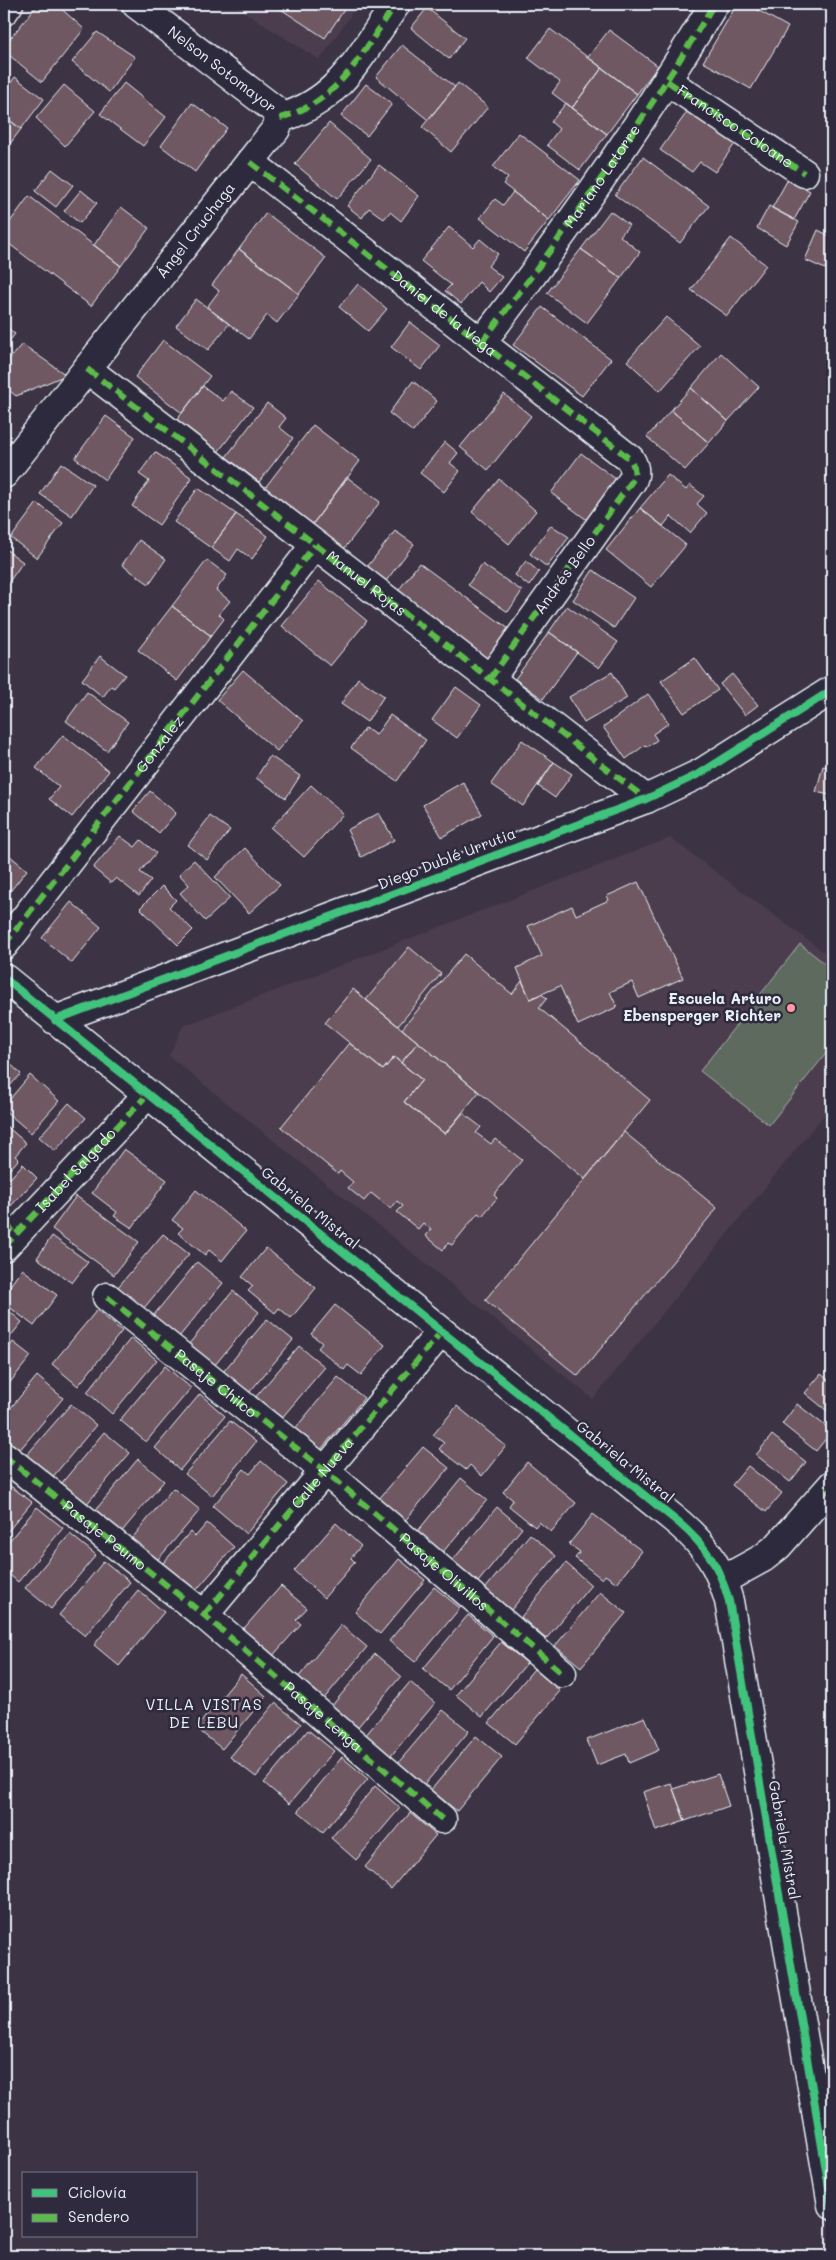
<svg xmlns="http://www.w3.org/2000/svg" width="836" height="2260" font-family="Mali,sans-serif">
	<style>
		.built { fill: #4c3e4d }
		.green { fill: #5f6a5f; stroke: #a4aeac }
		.building { fill: #705962; stroke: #e8f1f8 }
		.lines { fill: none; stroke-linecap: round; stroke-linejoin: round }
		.minor-casing { stroke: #e8f1f8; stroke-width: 31 }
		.minor { stroke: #2f2a3d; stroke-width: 28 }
		.quiet { stroke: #5cbc4b; stroke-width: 6; stroke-dasharray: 12 6; stroke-linecap: butt }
		.cycleway-casing { stroke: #2f2a3d; stroke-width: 11 }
		.cycleway { stroke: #40c37c; stroke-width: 8 }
		.poi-dot { fill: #ff9aa2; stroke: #2f2a3d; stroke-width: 2 }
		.labels { text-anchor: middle; stroke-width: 5; stroke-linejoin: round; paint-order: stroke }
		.street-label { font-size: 15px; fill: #e8f1f8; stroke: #2f2a3d }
		.poi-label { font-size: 15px; font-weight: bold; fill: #e8f1f8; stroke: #2f2a3d; text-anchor: end }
		.neighbourhood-label { font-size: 16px; letter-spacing: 1px; fill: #e8f1f8; stroke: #2f2a3d }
	</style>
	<rect width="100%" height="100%" fill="#3c3344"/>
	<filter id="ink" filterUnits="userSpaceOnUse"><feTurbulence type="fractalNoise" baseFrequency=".02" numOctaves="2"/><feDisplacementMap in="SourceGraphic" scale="10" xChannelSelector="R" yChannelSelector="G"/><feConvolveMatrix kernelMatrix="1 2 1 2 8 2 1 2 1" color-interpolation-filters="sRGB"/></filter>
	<g filter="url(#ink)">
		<path class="built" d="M231,4H358L320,60Z
			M670,838L832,958V1105L593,1399L169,1056L183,1026Z"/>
		<path class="green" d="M800,944L832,969V1046L769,1125L700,1071Z"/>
		<path class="building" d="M38,4H56L84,29L42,82L4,51V46Z
			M273,4H348L325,38Z
			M666,4H677L674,9Z
			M737,4H747L788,27L751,89L703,62Z
			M793,4H807L804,10Z
			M427,8L465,38L449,59L411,28Z
			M550,29L602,68L572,108L552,93L560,82L528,58Z
			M609,30L658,66L637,94L588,57Z
			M97,32L135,57L109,92L72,62Z
			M402,45L455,87L428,120L376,77Z
			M602,68L637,94L607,134L572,108Z
			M15,77L44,99L21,129L4,116V92Z
			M124,83L166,117L143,146L100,114Z
			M458,83L488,107L451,152L422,127Z
			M366,84L392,104L367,136L341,116Z
			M64,85L95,111L65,146L36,118Z
			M192,103L227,128L195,172L161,146Z
			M566,103L607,134L580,170L547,145L559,129L551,122Z
			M692,105L739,138L715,172L700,162L692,172L660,150Z
			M4,116L21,129L4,152Z
			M329,123L371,159L337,199L295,164Z
			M519,133L580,180L549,220L503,184L508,178L493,167Z
			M643,157L709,206L680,243L615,195Z
			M379,165L419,196L401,221L390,212L384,219L369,208L362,218L347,206Z
			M52,169L73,185L56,207L35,191Z
			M788,179L810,191L794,220L772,208Z
			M81,190L97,203L80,223L64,211Z
			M513,192L549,220L524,252L480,218L495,199L503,205Z
			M29,196L121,266L91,306L4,240V230Z
			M769,206L799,222L786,245L757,228Z
			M121,207L149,228L121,266L94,245Z
			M610,211L629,225L620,236L640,252L621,278L581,249Z
			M266,213L326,258L299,294L239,249Z
			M449,227L473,247L480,239L498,254L488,266L502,277L489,292L479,282L461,304L445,291L451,285L421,261Z
			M818,230L832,237V253L825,269L805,260Z
			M731,238L766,265L727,316L691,290Z
			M239,249L299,294L277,323L267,315L249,339L207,307L219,291L212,285Z
			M581,249L621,278L587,323L547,293Z
			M358,284L387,309L368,331L339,307Z
			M196,299L229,324L208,350L176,326Z
			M542,307L611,359L582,396L513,345Z
			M666,317L700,346L660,391L627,361Z
			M410,322L440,345L421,370L391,347Z
			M4,325L15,334L4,348Z
			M163,340L210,376L182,413L135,377Z
			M22,344L66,375L16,396L4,386V365Z
			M721,353L759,387L728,421L691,388Z
			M413,381L437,401L413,432L389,413Z
			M203,386L223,401L231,391L253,407L218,452L176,421Z
			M691,388L728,421L709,443L671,410Z
			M504,394L531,416L488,470L460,447Z
			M4,399L10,404L4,413Z
			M267,403L286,418L279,427L293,438L259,482L226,457Z
			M671,410L709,443L685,470L647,437Z
			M106,416L135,437L105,480L75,458Z
			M313,425L360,461L312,525L264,489Z
			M445,442L458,453L450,463L460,471L444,492L420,473Z
			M155,452L192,478L159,525L132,506L149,481L139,474Z
			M581,453L617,480L587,520L551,493Z
			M61,463L93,485L72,516L40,494Z
			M668,475L686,490L690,485L704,496L697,504L707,513L690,533L671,516L663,526L640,508Z
			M347,477L380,502L344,549L312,525Z
			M499,479L536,511L509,544L472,512Z
			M198,488L236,514L211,548L174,522Z
			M37,503L63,523L37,558L11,538Z
			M640,508L686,545L651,587L606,550Z
			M236,514L268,536L252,559L238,549L230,561L211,548Z
			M551,525L569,537L547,567L530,554Z
			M395,531L414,544L383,585L364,571Z
			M139,540L166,559L149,584L122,565Z
			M4,548L23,562L4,589Z
			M207,560L227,575L216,590L230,601L219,614L224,619L211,636L172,606Z
			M526,561L539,572L529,586L515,575Z
			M419,563L509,629L485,661L395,595Z
			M482,564L522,591L508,612L468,585Z
			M593,570L634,598L614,628L573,600Z
			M319,581L367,621L330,666L282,626Z
			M172,606L211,636L177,681L138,650Z
			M567,606L618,642L599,668L549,632Z
			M549,632L577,652L543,699L515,679Z
			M100,656L125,675L114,688L111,686L103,697L82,680Z
			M695,658L718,690L684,713L661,681Z
			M243,670L303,721L277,751L217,700Z
			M612,672L627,698L584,723L569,697Z
			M732,674L758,705L745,715L720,684Z
			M358,678L384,696L367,722L341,704Z
			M456,687L481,705L457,738L432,720Z
			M87,692L128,722L107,751L66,721Z
			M648,694L669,723L653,734L657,740L647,747L645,745L626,759L603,727Z
			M390,715L426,740L397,781L351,748L365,728L376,735Z
			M63,735L109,771L72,817L49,799L59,787L36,768Z
			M522,740L554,762L523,806L491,784Z
			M270,756L300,776L286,798L256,778Z
			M554,762L572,774L555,798L538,786Z
			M823,766L832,768V813L826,811L829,795L816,792Z
			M463,782L482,814L442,837L423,805Z
			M311,785L343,814L304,857L271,828Z
			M150,791L176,813L159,833L133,811Z
			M379,813L394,840L361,857L347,830Z
			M210,816L230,830L207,860L188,845Z
			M120,836L135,847L141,840L156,853L140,872L151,880L139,896L116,878L111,883L93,868Z
			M245,848L280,885L249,913L215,877Z
			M4,851L27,870L4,899Z
			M194,860L230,898L205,921L180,893L189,885L179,874Z
			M638,882L683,978L639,998L632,982L610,992L617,1007L578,1025L560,986L530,999L517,968L542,956L528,926L572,906L576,915L609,900L607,896Z
			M162,886L176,900L169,907L193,930L178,945L140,908Z
			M71,902L101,927L72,963L42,938Z
			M409,947L441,974L398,1026L366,1000Z
			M464,954L512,994L522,981L530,999L541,994L547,998L539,1008L650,1100L585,1179L402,1029Z
			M353,989L418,1042L401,1063L394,1057L383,1070L325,1023Z
			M418,1042L479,1092L445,1134L404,1102L422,1080L401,1063Z
			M349,1043L383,1070L394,1057L422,1080L404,1102L445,1134L463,1113L481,1127L476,1133L491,1144L495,1139L522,1160L494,1195L497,1198L482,1216L478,1213L452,1245L448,1243L443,1250L426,1236L431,1229L423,1223L418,1229L397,1212L403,1206L397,1201L391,1209L371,1193L364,1201L348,1188L353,1182L340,1171L338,1174L281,1127Z
			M4,1058L21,1074L4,1092Z
			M30,1075L59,1101L31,1133L4,1110V1106Z
			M69,1103L86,1118L55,1151L39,1137Z
			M4,1124L26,1143L15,1156L19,1159L4,1176Z
			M624,1132L717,1208L578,1376L485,1300Z
			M124,1149L167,1180L132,1228L114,1216L117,1212L92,1193Z
			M23,1164L37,1178L9,1208L4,1204V1185Z
			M196,1190L246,1231L222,1261L209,1250L205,1255L178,1233L183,1228L172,1220Z
			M76,1196L139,1242L114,1275L52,1229Z
			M163,1234L189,1254L144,1308L118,1287Z
			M52,1236L88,1262L72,1283L37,1258Z
			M266,1248L316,1288L291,1318L279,1308L275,1313L248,1291L253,1286L242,1277Z
			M197,1262L223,1283L179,1337L153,1316Z
			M22,1269L57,1295L34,1326L4,1303V1294Z
			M233,1291L259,1312L214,1366L188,1345Z
			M335,1305L385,1345L361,1375L348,1365L344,1370L318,1348L322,1343L311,1334Z
			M4,1307L22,1322L6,1342L4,1340Z
			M97,1310L122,1331L78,1386L52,1364Z
			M267,1319L293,1340L248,1394L222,1373Z
			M131,1338L157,1360L112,1414L87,1392Z
			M13,1342L31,1356L4,1390V1354Z
			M299,1346L325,1367L280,1420L254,1399Z
			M165,1366L191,1388L146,1442L120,1420Z
			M821,1374L832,1383V1415L805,1393Z
			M37,1376L63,1398L18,1452L4,1440V1416Z
			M338,1377L364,1398L319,1452L293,1431Z
			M200,1394L225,1416L180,1470L155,1448Z
			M71,1404L96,1425L51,1479L25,1457Z
			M797,1404L832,1431L816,1451L782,1424Z
			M457,1406L506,1446L482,1476L470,1465L466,1470L439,1449L444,1443L433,1435Z
			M230,1421L256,1442L212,1496L185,1474Z
			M104,1432L130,1453L85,1506L60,1485Z
			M772,1435L806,1462L790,1482L756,1455Z
			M423,1447L449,1468L404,1522L378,1500Z
			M138,1459L164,1481L119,1535L93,1513Z
			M261,1461L288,1484L246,1534L213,1506L244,1469L250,1474Z
			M527,1462L576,1503L551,1532L539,1522L535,1527L509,1506L513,1500L503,1492Z
			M748,1466L782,1493L766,1512L732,1485Z
			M461,1478L487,1500L442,1553L417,1532Z
			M5,1482L32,1502L4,1536V1484Z
			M173,1488L200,1510L154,1564L129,1542Z
			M37,1507L63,1528L18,1582L4,1570V1547Z
			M497,1507L522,1528L478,1582L452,1561Z
			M593,1514L642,1551L617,1583L605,1575L602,1579L575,1558L580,1552L569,1544Z
			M207,1523L234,1547L191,1596L158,1569L190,1532L195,1537Z
			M336,1523L361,1546L351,1558L355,1562L324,1598L294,1571Z
			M70,1534L96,1555L51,1609L25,1588Z
			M530,1534L556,1556L511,1610L485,1589Z
			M399,1559L425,1580L380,1634L355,1612Z
			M104,1561L130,1582L85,1636L59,1615Z
			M566,1563L591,1585L546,1639L521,1617Z
			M281,1586L307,1608L296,1620L301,1624L269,1660L239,1634Z
			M434,1587L460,1608L415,1662L389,1641Z
			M138,1590L164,1612L119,1666L94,1645Z
			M600,1592L626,1613L581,1667L555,1646Z
			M468,1615L493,1636L449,1690L423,1669Z
			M341,1625L367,1647L322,1701L297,1679Z
			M501,1642L527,1663L482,1717L456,1695Z
			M375,1654L401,1676L356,1729L330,1708Z
			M534,1669L560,1691L515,1744L489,1723Z
			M241,1674L266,1696L222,1749L196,1728Z
			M410,1682L435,1703L390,1757L365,1736Z
			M275,1703L301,1724L256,1777L230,1757Z
			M443,1710L469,1731L424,1785L398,1763Z
			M645,1717L659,1750L629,1763L626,1754L597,1765L587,1740Z
			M308,1730L334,1751L289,1804L264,1783Z
			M476,1736L502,1757L457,1811L431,1790Z
			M342,1757L368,1779L323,1832L298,1811Z
			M718,1774L729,1806L685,1821L673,1789Z
			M671,1783L685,1821L656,1831L643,1792Z
			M375,1786L400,1808L356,1860L331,1838Z
			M410,1813L436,1835L391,1889L365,1867Z"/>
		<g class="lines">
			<g class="minor-casing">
				<g id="minor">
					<path id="s1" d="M136,4L275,110L280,118"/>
					<path d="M4,11L9,4"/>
					<path d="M667,81L804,173"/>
					<path d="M280,118C341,101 361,53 396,4"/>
					<path d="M250,162L630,459C635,467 636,473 632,481L490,679"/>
					<path id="s2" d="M481,343C565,234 643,122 714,4"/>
					<path d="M87,369L646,799"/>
					<path id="s3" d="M4,474L276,129L280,118"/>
					<path d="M4,945L315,545"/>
					<path d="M4,978L679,1523C707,1547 719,1566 729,1601L832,2205"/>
					<path d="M55,1020L646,799L701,773L832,690"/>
					<path d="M4,1247L147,1095"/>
					<path id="s4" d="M107,1297L325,1471L562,1673"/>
					<path d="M4,1456L204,1615L442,1819"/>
					<path d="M723,1580L763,1558L778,1546L832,1485"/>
					<path id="s5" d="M204,1615L441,1332"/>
				</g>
			</g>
			<use href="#minor" class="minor"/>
			<g class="quiet">
				<path d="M4,11L9,4"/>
				<path id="s6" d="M667,81L804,173"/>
				<path d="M280,118C341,101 361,53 396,4"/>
				<path id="s7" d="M250,162L630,459C635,467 636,473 632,481L490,679"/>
				<path d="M481,343C565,234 643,122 714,4"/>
				<path id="s8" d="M87,369L646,799"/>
				<path id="s9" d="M4,945L315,545"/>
				<path d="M4,1223L16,1234"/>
				<path id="s10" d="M4,1247L147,1095"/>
				<path d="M107,1297L325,1471L562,1673"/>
				<path id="s11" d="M4,1456L204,1615L442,1819"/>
				<path d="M827,1491L832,1493"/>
				<path d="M204,1615L441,1332"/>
			</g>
			<g class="cycleway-casing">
				<path id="cycleway" d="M4,978L679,1523C707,1547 719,1566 729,1601L832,2205
					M55,1020L646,799L701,773L832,690"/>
			</g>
			<use href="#cycleway" class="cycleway"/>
		</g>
	</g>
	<circle class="poi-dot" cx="791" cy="1008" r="5"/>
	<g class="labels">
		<g class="street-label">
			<text dy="5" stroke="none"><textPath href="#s1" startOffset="108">Nelson Sotomayor</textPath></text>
			<text dy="5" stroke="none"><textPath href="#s6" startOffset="82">Francisco Coloane</textPath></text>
			<text dy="5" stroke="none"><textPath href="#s2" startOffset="206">Mariano Latorre</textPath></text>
			<text dy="5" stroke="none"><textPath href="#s3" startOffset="310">Ángel Cruchaga</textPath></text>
			<text dy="5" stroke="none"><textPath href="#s7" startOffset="246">Daniel de la Vega</textPath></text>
			<text transform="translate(565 575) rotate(-54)" y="5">Andrés Bello</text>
			<text dy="5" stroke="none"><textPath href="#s8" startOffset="352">Manuel Rojas</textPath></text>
			<text dy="5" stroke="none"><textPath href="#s9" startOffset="254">Gonzalez</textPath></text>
			<text transform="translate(447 859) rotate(-21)" y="5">Diego Dublé Urrutia</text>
			<text dy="5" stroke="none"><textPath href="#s10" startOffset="105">Isabel Salgado</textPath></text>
			<text transform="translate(310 1208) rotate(39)" y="5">Gabriela Mistral</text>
			<text dy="5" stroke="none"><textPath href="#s4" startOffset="139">Pasaje Chilco</textPath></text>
			<text transform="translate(625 1462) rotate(39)" y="5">Gabriela Mistral</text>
			<text dy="5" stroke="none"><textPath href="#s5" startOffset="185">Calle Nueva</textPath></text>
			<text dy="5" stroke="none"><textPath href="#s11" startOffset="128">Pasaje Peumo</textPath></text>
			<text dy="5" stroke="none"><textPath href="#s4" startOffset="435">Pasaje Olivillos</textPath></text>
			<text dy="5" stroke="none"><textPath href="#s11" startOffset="412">Pasaje Lenga</textPath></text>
			<text transform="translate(784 1840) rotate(80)" y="5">Gabriela Mistral</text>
		</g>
		<g class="poi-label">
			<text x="781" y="1004">Escuela Arturo<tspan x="781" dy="17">Ebensperger Richter</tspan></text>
		</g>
		<g class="neighbourhood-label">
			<text x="204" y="1710">VILLA VISTAS<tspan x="204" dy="18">DE LEBU</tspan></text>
		</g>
	</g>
	<rect width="836" height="2260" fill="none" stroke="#2f2a3d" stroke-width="20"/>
	<rect x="10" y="10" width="816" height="2240" fill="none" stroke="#e8f1f8" stroke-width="2" filter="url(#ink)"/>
	<rect x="22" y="2172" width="175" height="65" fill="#2f2a3d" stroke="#797a88"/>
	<rect x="32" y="2189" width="25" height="8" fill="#40c37c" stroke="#797a88"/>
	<text x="68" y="2198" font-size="15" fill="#e8f1f8">Ciclovía</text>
	<rect x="32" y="2214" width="25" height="8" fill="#5cbc4b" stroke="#797a88"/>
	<text x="68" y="2222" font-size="15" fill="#e8f1f8">Sendero</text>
</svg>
